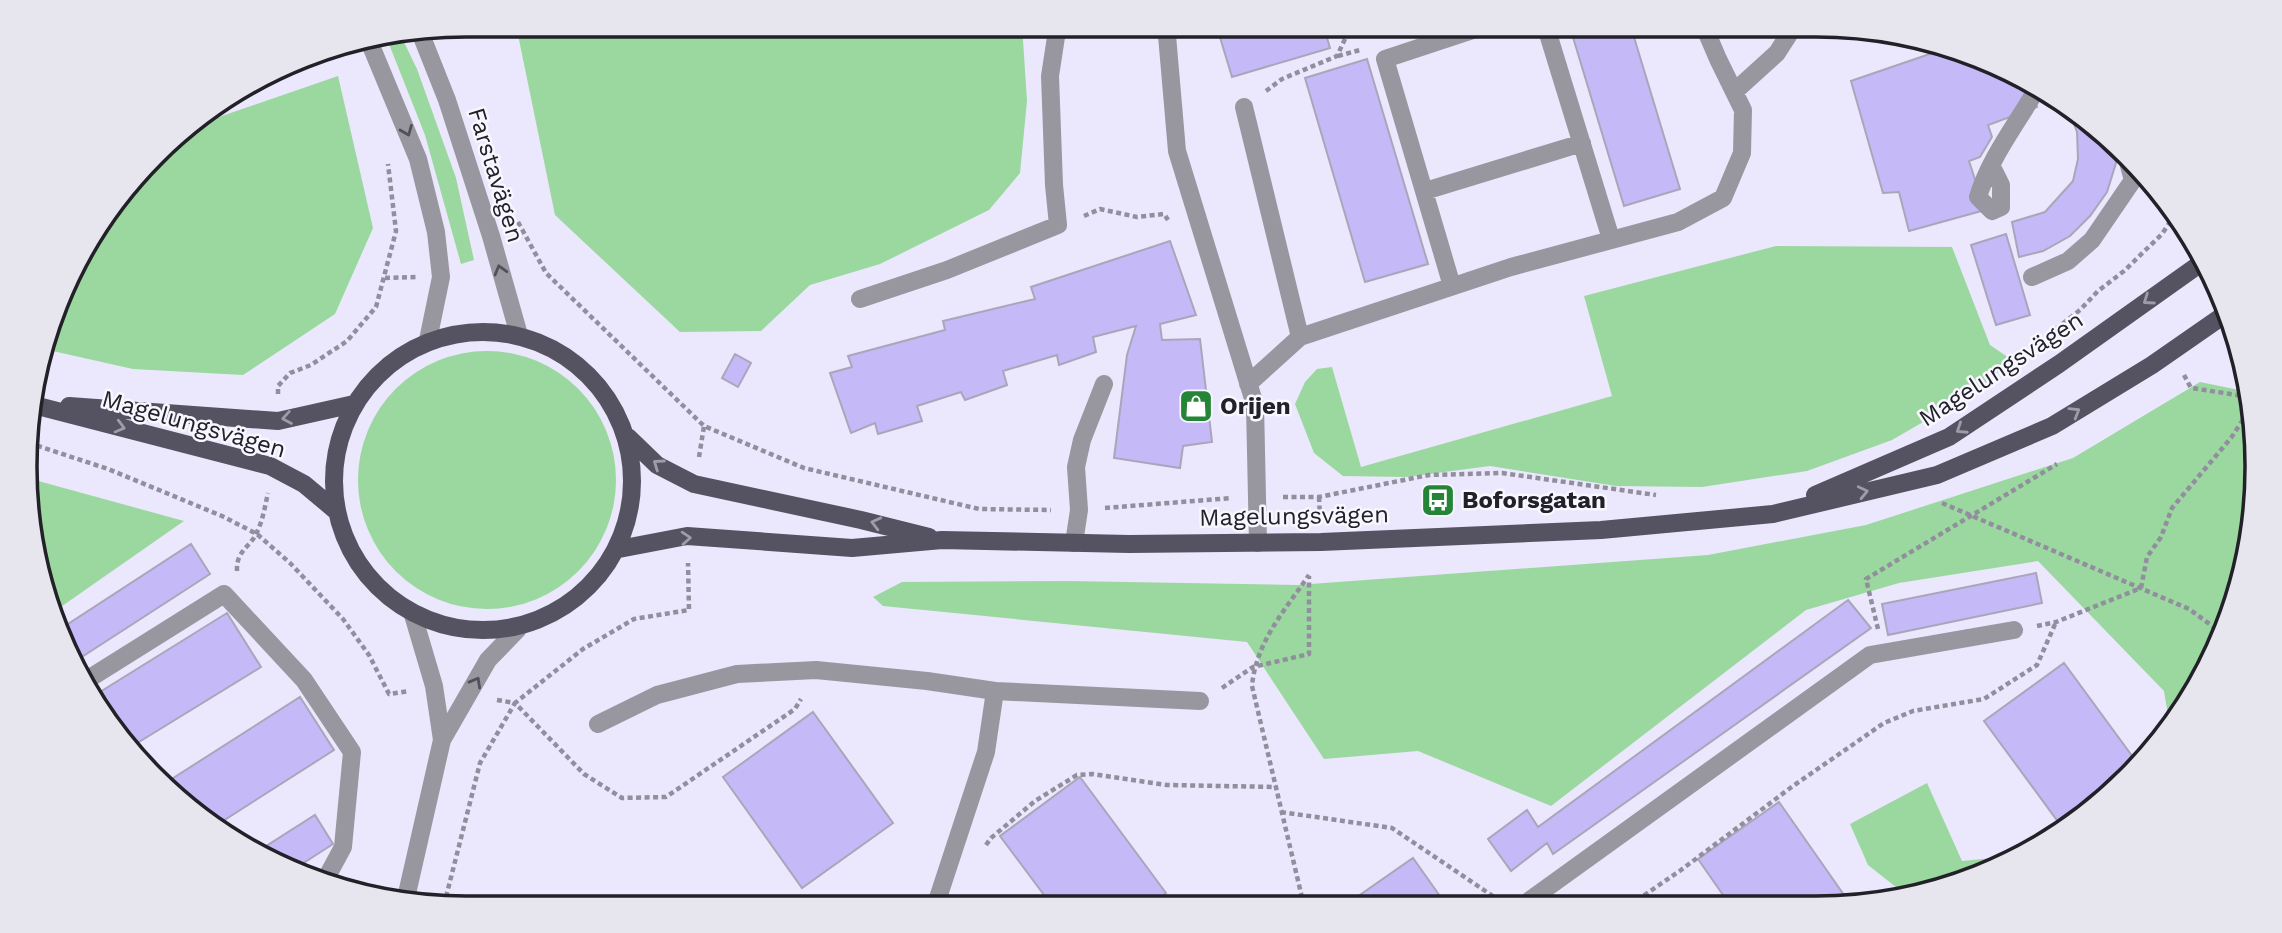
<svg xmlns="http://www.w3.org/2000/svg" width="2282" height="933" font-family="'Work Sans',sans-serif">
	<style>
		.green { fill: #9bd89f }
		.building { fill: #c6b9f8; stroke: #aaa6ba; stroke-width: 2 }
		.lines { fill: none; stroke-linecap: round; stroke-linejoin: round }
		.path { stroke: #918e9d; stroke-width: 4.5; stroke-dasharray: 5 3.5; stroke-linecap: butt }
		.minor { stroke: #98969f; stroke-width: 18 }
		.major { stroke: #555261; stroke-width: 18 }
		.oneway { stroke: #515058 }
		.oneway2 { stroke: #9e9ca8 }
		.labels { text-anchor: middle; stroke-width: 5; stroke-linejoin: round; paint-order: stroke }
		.street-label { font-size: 24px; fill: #222128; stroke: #f8f6ff }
		.poi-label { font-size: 24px; font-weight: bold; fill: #222128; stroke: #f8f6ff; text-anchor: start }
		.rim { fill: none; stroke: #222128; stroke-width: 3.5 }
	</style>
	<rect width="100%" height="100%" fill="#ebe7fc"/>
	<path class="green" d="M516,25H1022L1027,101L1020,173L989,210L880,264L810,285L761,331L680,332L555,215Z
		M401,36L417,69L456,178L474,260L461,264L425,135L387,39Z
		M338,76L373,228L335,314L243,375L133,369L48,350L84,246L175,134L184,129Z
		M1776,246L1952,247L1990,345L2012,360L1975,392L1892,440L1807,471L1702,487L1616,486L1490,466L1406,477L1343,476L1314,453L1295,404L1305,382L1317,369L1332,367L1361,467L1612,396L1584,296Z
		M358 480a129 129 0 1 1 258 0a129 129 0 1 1-258 0Z
		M2200,382L2244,391L2257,437L2234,608L2183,712L2170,727L2164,691L2038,561L1899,583L1806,610L1551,806L1418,751L1324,759L1247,642L883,606L873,597L902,582L1068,581L1297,585L1708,555L1866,525L2073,458Z
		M31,479L184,521L55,611L33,552Z
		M1927,783L1962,861L2024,855L2011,863L1906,895L1868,865L1850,824Z"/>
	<path class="building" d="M1216,24H1323L1330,48L1232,77Z
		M1569,24H1630L1680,189L1624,206Z
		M1950,47L1957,48L2032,91L2037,107L1988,125L1992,137L1980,157L1969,161L1985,210L1909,231L1899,192L1883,193L1851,81Z
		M1367,59L1428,264L1365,282L1305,78Z
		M2070,113L2107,134L2115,144L2116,163L2107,192L2090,216L2070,236L2043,251L2019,257L2012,222L2045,212L2073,181L2078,159L2077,132Z
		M2006,234L2030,315L1996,325L1971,245Z
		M1170,241L1196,315L1160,324L1162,340L1200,339L1212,442L1183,446L1180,468L1114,458L1127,355L1136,326L1093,337L1096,352L1059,365L1057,355L1003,371L1007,385L965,400L961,392L917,406L922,421L878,434L875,423L851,433L830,373L852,367L848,356L945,330L943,321L1035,299L1031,287Z
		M735,354L751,363L738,387L722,378Z
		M191,544L210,574L74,662L62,628Z
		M2036,573L2042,603L1888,635L1882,604Z
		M1848,600L1871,628L1553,854L1547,843L1511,871L1488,839L1527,810L1538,827Z
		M227,613L261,667L134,745L92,697Z
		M2064,663L2138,764L2132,770L2059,823L1984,721Z
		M300,697L334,750L215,826L197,817L167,782Z
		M813,712L893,823L802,888L723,777Z
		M1080,777L1166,893L1148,907H1053L1000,836Z
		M1779,802L1851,905H1730L1698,859Z
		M315,815L333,844L294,869L260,850Z
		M1413,858L1447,906H1344Z"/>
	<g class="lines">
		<path class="path" d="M1338,56L1360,50
			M1266,91L1282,79L1337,56L1352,24
			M1084,216L1100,209L1137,217L1164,214L1168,220
			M518,222L546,273L704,426L804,468L979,509L1051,510
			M385,278L416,277
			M2056,329L2080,310L2098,291L2124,271L2162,234L2172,219
			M2184,375L2191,388L2244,396
			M278,394V386L290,373L311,365L347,341L376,307L396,231L388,164
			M29,443L108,469L222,516L257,534L290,563L343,619L369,655L389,694L409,691
			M699,457L704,426
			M1283,497H1319L1429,475L1502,473L1656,495
			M1319,497L1320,517
			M1942,503L2189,609L2215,628L2220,636
			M1105,508L1232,498
			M237,571C236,550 251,547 257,532C263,520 265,506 268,493
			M2141,588L2147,557L2161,537L2172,508L2231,438L2248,412L2244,396
			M2037,626L2056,622L2141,588
			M1878,629L1866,579L2057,464
			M1222,688L1253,667L1309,654V576
			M497,700L515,703L583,649L634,619L689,610L688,563
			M1281,812L1392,828L1500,901
			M986,845L991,838L1035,801L1077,775L1092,774L1167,785L1276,787
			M444,905L480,763L515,703L584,774L622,798L666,797L795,709L801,699
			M1630,905L1681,870L1793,786L1884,723L1913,711L1984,699L2037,665L2056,622
			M1304,906L1252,686C1256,642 1285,610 1309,575"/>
		<path class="minor" d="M1166,24L1177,151L1255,405L1258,543
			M1545,24L1611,239
			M420,32L447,100L491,236L519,335
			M369,41L418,159L436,232L441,277L428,340
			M1734,92L1777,53L1793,28V24
			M1244,107L1300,337
			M1991,165L2001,185V207L1992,211L1978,197C1989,160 2015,126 2035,92
			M1425,191L1582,143
			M2032,277L2068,261L2092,240L2133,180L2128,162
			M1452,286L1385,59L1491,24
			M860,299L947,270L1058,225L1054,185L1050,76L1058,24
			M1248,384L1300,337L1511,267L1678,222L1723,198L1742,153L1743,110L1718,59L1703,24
			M1074,543L1079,510L1076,467L1082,440L1104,384
			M413,615L434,686L442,740
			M82,683L224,594L304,680L352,752L343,847L323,884
			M598,724L657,695L737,674L816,670L927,681L995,691
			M406,898L442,740L488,660L518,629
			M1526,906L1530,900L1870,655L2014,630
			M935,907L986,752L995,691L1200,701"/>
		<path class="major" d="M334 481a149 149 0 1 1 298 0a149 149 0 1 1-298 0Z
			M30,404L270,466L304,484L335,510
			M69,406L278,421L354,404
			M628,437L657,465L694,484L861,520L929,537
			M1815,495L1949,437L2059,364L2204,261
			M619,549L687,536L852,548L942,540L1129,544L1321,542L1601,530L1773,514L1937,475L2052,426L2152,365L2224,315"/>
	</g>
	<defs><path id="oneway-chevron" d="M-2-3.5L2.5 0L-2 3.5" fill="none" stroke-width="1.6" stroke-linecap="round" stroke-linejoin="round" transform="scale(1.75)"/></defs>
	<g class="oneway">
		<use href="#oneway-chevron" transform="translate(407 131) rotate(68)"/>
		<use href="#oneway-chevron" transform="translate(500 270) rotate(-106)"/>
		<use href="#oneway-chevron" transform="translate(476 682) rotate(-61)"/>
	</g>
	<g class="oneway2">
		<use href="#oneway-chevron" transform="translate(2148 300) rotate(145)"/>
		<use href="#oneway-chevron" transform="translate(2075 412) rotate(-31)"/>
		<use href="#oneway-chevron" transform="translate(287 418) rotate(170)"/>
		<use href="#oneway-chevron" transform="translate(120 427) rotate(15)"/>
		<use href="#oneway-chevron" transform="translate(1961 429) rotate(147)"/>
		<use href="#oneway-chevron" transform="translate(658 464) rotate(-145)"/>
		<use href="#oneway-chevron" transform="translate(1863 492) rotate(-13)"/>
		<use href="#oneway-chevron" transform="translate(876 523) rotate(-166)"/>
		<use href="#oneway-chevron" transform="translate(686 538) rotate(-4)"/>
	</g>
	<defs>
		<g id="shop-square" transform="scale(1.75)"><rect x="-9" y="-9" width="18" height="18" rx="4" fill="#258537" stroke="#f8f6ff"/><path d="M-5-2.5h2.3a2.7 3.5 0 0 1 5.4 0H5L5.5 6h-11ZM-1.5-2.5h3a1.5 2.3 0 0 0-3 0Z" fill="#fff"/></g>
		<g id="bus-square" transform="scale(1.75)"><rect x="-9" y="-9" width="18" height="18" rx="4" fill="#258537" stroke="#f8f6ff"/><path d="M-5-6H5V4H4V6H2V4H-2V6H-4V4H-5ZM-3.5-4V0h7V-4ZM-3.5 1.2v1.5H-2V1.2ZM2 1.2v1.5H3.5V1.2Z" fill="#fff"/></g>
	</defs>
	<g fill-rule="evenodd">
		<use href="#shop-square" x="1196" y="406"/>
		<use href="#bus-square" x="1438" y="500"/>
	</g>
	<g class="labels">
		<g class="street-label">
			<text transform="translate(496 175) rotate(73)" y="8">Farstavägen</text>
			<text transform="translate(2001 369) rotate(-33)" y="8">Magelungsvägen</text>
			<text transform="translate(194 424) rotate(16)" y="8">Magelungsvägen</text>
			<text transform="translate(1294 516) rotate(-1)" y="8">Magelungsvägen</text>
		</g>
		<g class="poi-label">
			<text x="1220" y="414">Orijen</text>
			<text x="1462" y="508">Boforsgatan</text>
		</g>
	</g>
	<path d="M0 0H2282V933H0ZM466 37H1816A429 429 0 0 1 2245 466V467A429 429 0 0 1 1816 896H466A429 429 0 0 1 37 467V466A429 429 0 0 1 466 37Z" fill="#e7e5ee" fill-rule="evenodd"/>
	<path class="rim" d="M466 37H1816A429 429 0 0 1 2245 466V467A429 429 0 0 1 1816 896H466A429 429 0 0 1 37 467V466A429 429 0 0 1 466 37Z"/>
</svg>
